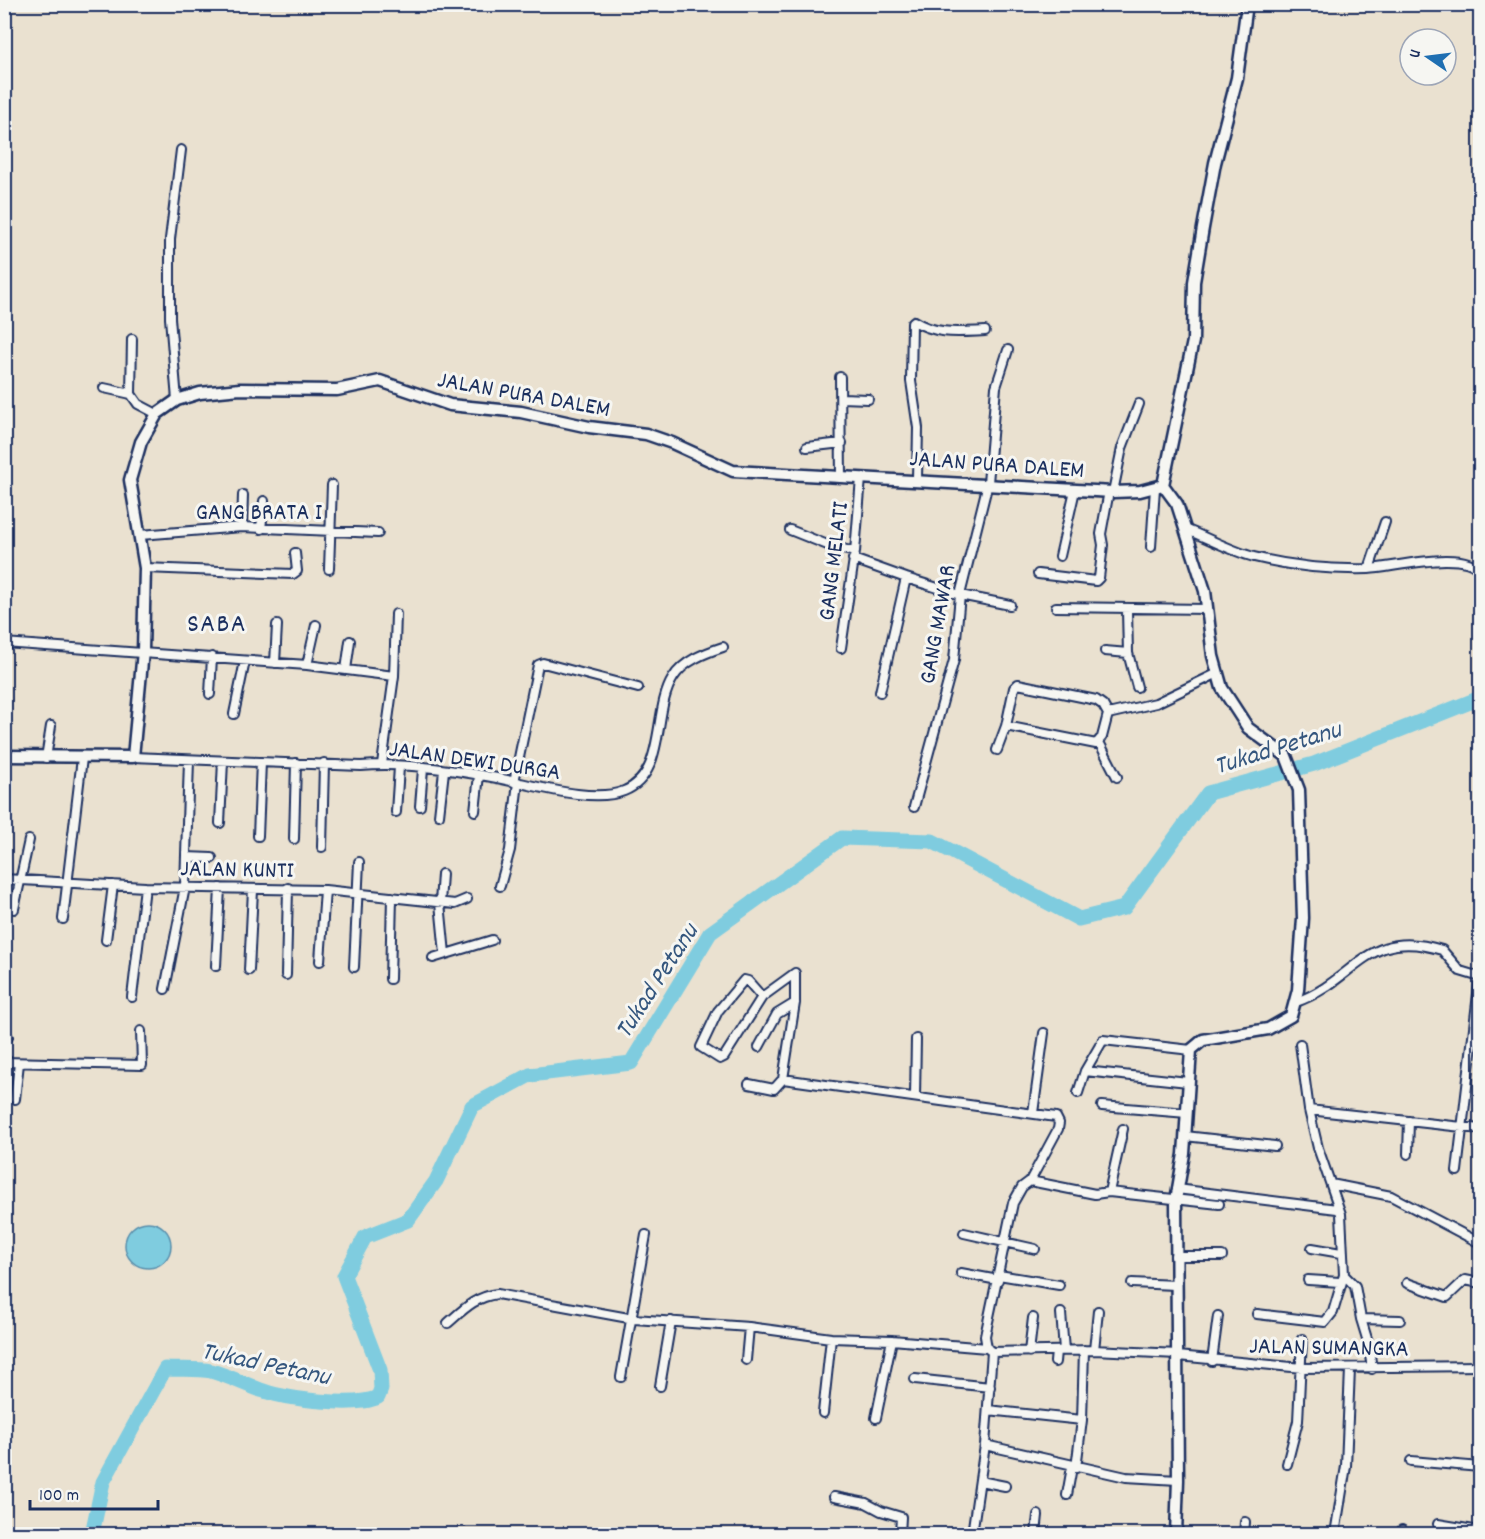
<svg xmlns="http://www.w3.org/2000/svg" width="1485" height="1539" font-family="Dekko,sans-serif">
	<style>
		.water { fill: #7fccdf; stroke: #578dab; stroke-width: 1.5 }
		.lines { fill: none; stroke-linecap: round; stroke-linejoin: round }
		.river { stroke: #7fccdf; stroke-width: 15 }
		.street-casing { stroke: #1b2f5e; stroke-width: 12 }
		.secondary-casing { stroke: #1b2f5e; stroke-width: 15 }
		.street { stroke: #f6f6f2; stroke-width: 8 }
		.secondary { stroke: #f6f6f2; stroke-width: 10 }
		.labels { text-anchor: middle; stroke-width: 6; stroke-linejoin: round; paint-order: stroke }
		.street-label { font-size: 24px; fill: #1b2f5e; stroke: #f6f6f2 }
		.water-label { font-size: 26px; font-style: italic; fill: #34567e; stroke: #f6f6f2 }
		.quarter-label { font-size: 27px; letter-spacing: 1.5px; fill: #1b2f5e; stroke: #f6f6f2 }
	</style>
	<rect width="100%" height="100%" fill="#eae1d0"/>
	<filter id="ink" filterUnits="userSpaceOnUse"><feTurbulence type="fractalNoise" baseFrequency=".0167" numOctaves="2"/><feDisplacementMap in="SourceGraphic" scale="12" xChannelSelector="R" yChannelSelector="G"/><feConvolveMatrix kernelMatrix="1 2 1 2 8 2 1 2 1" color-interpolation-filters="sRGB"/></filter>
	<g filter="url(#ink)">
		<path class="water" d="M125 1245a23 23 0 1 1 46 0a23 23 0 1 1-46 0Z"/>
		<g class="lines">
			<path class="river" d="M92,1534L103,1482L165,1369C180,1370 197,1368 211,1371C229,1376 246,1385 264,1391C287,1399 356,1408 378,1397L381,1389L380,1370L344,1276L365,1237L408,1220L436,1181L472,1106L530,1075L631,1063L710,933L842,838L932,841L1079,919L1124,908L1208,793L1314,764L1480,698"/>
			<g class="street-casing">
				<path id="street" d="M132,339L131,394L138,404L157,414
					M840,377L841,478
					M104,388L131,394
					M842,398L868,399
					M177,400L170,318V239L181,150
					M807,447L842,443
					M917,479L918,428L911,381L912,323L914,321C936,335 959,332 985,331
					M1113,492L1122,448L1139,404
					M242,527L243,495
					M261,529L264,501
					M1185,529C1208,538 1231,551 1254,557C1291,566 1331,570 1369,569C1393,568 1465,548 1480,571
					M790,530L830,546L855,552
					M140,535L242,527L378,533
					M1151,547L1155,488
					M1060,556L1075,490
					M853,559L906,578L880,692
					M145,568L293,574L297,571L295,553
					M329,569L332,485
					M1369,569L1385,522
					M1038,574L1096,581L1099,578L1103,545L1101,534L1109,491
					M906,578L960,595L1010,605
					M1056,607L1208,609
					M1127,610L1128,653L1137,687
					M4,643L307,665L394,676
					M841,648L855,552L861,478
					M1105,651L1128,653
					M275,663L277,625
					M307,665L316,625
					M346,670L350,641
					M210,694L212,657
					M234,714L245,661
					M1108,714L1156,703L1216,674
					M1099,742L1117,777
					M997,750L1006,726L1014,688L1018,684L1096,700L1103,705L1108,714L1102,737L1096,744L1006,726
					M133,757L361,766C403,762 456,770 497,778C531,784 592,804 624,791C667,774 652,711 673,678C683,661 705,653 723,647
					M46,758L51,726
					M382,764L394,676L396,614
					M514,782L538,665L543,663L638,688
					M420,806L423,769
					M914,807L954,660L960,595L988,483L996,387L1008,350
					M475,811L479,775
					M396,812L399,767
					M439,815L444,771
					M220,823L223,761
					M258,836L261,762
					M294,839L296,763
					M322,847L324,763
					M186,857L212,858
					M442,874L440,903L445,954
					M4,879L145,887L325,890L455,904L467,899
					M500,886L510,850L518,782
					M14,909L29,840
					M63,919L82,758
					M106,940L113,885
					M433,958L492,940
					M320,961L325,890
					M216,966L220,888
					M354,967L359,862
					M249,970L253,890
					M286,975L288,888
					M390,979L392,897
					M165,989L185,887L189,760
					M132,997L145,887
					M762,997L748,981L744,980L718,1011L701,1047L720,1059L724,1057L762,997L795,973V1003L783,1079
					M1296,1002C1356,981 1366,926 1442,950L1460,971L1480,977
					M4,1036L8,1037
					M1300,1044L1309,1110L1318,1148L1341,1214L1344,1275L1355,1286L1361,1319L1368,1342L1372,1369
					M759,1047L777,1014L795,1003
					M4,1062L142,1065L141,1031
					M1085,1071L1188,1082
					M749,1084L774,1089L783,1079L1056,1117L1059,1123L1058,1129L1030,1181L1022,1187L1013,1203L985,1336L987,1348L992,1352L1094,1350L1178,1354
					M1078,1093L1085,1071L1103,1040L1191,1050
					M915,1097L916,1039
					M15,1099L19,1063
					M1102,1106L1187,1113
					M1309,1110L1480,1129
					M1033,1113L1044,1033
					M1185,1136L1275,1146
					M1408,1154L1409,1121
					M1457,1171L1480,977
					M1030,1181L1095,1194L1109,1192L1219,1204
					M1331,1184L1391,1196L1480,1243
					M1177,1189L1337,1209
					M1109,1192L1123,1129
					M964,1233L1035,1249
					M1312,1248L1341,1253
					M1175,1256H1222
					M961,1273L998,1280
					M999,1275L1059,1285
					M1308,1280L1340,1282
					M1132,1283L1175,1285
					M1407,1283L1447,1297L1465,1280L1480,1283
					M1061,1313L1064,1350
					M1257,1314L1325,1322L1333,1312L1344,1275
					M1361,1319L1400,1320
					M448,1323C464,1309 475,1297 497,1294L634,1319L749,1327L831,1338L892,1340L987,1348
					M1094,1350L1098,1311
					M1029,1352L1033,1318
					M1178,1356L1302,1368L1480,1366
					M746,1360L749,1327
					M1212,1361L1218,1316
					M1055,1362L1056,1351
					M621,1377L646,1235
					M915,1379L990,1387
					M660,1386L671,1321
					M988,1410L1082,1420L1084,1350
					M823,1413L831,1338
					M876,1418L892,1340
					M985,1445L1126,1477L1178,1480
					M1411,1461L1480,1467
					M1287,1464L1298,1421L1302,1339
					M1076,1468L1082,1420
					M980,1481L1005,1486
					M1067,1495L1072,1467
					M834,1497L866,1503L881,1511L901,1517L900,1534
					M1438,1524L1480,1531
					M972,1534L985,1445L992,1352
					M1036,1534L1038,1515
					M1244,1534L1245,1522
					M1335,1534L1346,1466L1350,1369
					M1401,1534L1402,1530"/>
			</g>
			<g class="secondary-casing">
				<path id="secondary" d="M1163,485L1177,504L1205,591L1213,656L1222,688L1248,728L1286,756L1299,790L1303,918L1298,990L1291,1016L1268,1029L1203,1040L1191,1050L1184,1154L1176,1200L1178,1480L1176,1534
					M1163,485L1193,341L1194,282L1203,228L1215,163L1237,78L1247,4
					M4,756L133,757L143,651L145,568L130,480L141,442L157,414L177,400L200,393L240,389L337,390L380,381L450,405L521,412L589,427L646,434L672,443L733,471L1113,492L1140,491L1163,485"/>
			</g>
			<use href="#street" class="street"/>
			<use href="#secondary" class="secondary"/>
		</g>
	</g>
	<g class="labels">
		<g class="street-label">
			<text transform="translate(524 393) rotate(10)" y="8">JALAN PURA DALEM</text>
			<text transform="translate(997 463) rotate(4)" y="8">JALAN PURA DALEM</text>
			<text x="259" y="519">GANG BRATA I</text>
			<text transform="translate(832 561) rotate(-83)" y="8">GANG MELATI</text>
			<text transform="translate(936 624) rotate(-80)" y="8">GANG MAWAR</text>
			<text transform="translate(475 759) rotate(8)" y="8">JALAN DEWI DURGA</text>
			<text transform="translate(237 868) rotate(1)" y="8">JALAN KUNTI</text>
			<text transform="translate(1329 1346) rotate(1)" y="8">JALAN SUMANGKA</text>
		</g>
		<g class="water-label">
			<text transform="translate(1277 746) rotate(-17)" y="9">Tukad Petanu</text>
			<text transform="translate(655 980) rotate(-57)" y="9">Tukad Petanu</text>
			<text transform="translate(266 1362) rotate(12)" y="9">Tukad Petanu</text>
		</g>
		<g class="quarter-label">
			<text x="217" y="631">SABA</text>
		</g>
	</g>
	<rect width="1485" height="1539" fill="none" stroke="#f6f6f2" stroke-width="24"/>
	<rect x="12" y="12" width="1461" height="1515" fill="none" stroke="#1b2f5e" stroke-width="2" filter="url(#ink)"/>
	<g transform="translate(1428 57) rotate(284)"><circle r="28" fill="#f6f6f2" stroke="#9ea6b7" stroke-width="1.5"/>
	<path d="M0-4.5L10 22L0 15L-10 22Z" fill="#1f6fb2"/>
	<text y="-9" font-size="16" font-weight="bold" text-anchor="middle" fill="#1b2f5e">U</text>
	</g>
	<path d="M30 1500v9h128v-9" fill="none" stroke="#1b2f5e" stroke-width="3"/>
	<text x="39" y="1500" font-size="18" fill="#1b2f5e" stroke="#f6f6f2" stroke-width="4.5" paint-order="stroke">100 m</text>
</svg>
